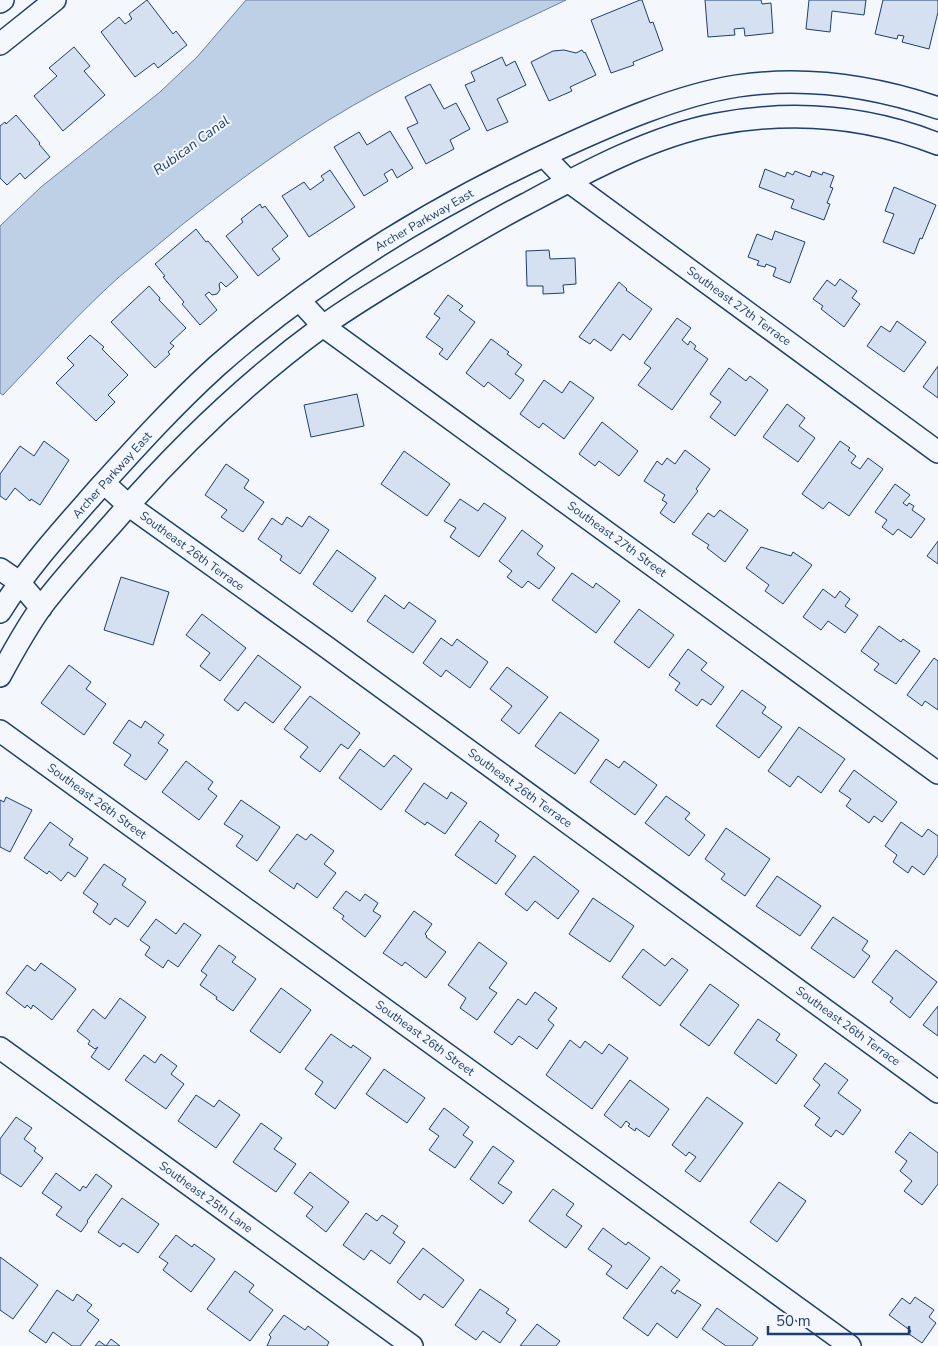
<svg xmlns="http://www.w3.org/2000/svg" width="938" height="1346" font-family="'Nunito Sans',sans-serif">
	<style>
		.water { fill: #bed0e5; stroke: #687fa3 }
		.building { fill: #d5e0f0; stroke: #1d3f73 }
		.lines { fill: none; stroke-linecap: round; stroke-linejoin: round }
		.minor-casing { stroke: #1d3f73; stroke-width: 24 }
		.minor { stroke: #f4f7fb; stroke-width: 21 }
		.labels { text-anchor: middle; stroke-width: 4; stroke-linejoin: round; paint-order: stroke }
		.street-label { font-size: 12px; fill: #1d3f73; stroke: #f4f7fb }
		.water-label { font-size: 14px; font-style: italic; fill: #1d3f73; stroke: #f4f7fb }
	</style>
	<rect width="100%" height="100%" fill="#f4f7fb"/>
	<path class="water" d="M246,0H566C504,30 440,58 379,91C310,128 245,175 183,224C162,242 140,259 119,277C78,314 41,355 3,395L0,393V226L41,187L160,92L197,57Z"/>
	<path class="building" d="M147,0L173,34L176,31L187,45L158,68L154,63L135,77L101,32L119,17L125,24L132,19L129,14Z
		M640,0H642L650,23L653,22L663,50L633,62L634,65L611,73L591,20Z
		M705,0H761L762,4L771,3L773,33L745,36L744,28L734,29L735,35L708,37Z
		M809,0H866L864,15L832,11L830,32L806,29Z
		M883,0H938V12L929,49L902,42L904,36L898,35L897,39L875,34Z
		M74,47L90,66L84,71L105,95L63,131L34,96L57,76L49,68Z
		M564,50L576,53L582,50L584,53L585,52L596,75L570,87L572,91L549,101L531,62L553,51Z
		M502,57L506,66L515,61L526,85L497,99L508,122L487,131L465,85L475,81L471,72Z
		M430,84L444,109L456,103L470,129L450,140L454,149L426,164L407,128L418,123L405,97Z
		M16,115L40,143L39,144L50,157L25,179L20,173L7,185L0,178V126L5,122L6,124Z
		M390,131L413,168L397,178L392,169L384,174L388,181L364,196L334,147L359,132L367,145Z
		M765,169L785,177L787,172L793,175L795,171L810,177L812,171L822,175L823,172L834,176L830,187L833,188L827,203L830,204L824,220L791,208L794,200L759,187Z
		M330,170L355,207L309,237L282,196L304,182L310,190L324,180L321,176Z
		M894,187L936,205L922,239L920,238L914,254L883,242L894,214L885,211Z
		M260,204L262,208L265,206L288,236L272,249L280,259L258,276L226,236L243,222L241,219Z
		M196,229L206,242L208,241L238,277L226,287L221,282L219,284L220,290L217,294L212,295L209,292L205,295L217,310L200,325L182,304L184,302L163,277L165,276L155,264Z
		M775,231L805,242L790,283L773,276L776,268L766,264L765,267L757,265L759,261L748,257L757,234L772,240Z
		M549,250L550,259L575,258L576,284L563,285L564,293L543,294V286H527L526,251Z
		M840,279L857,291L852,298L860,304L844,327L821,309L823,306L813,299L827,280L835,286Z
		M619,282L627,289L626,290L652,309L630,340L623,334L611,351L594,339L590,344L579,337Z
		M149,286L160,298L159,300L186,328L170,343L174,346L168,352L170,354L155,368L111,322Z
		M448,295L463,306L459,310L475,322L447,360L439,354L443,349L426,337L440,318L434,314Z
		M677,318L691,328L682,340L688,345L690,341L696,346L694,349L708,359L672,410L638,385L651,368L644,363Z
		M897,321L926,342L904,372L867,346L881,326L890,332Z
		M90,335L104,347L102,349L128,375L108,395L115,402L96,421L56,383L74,365L67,358Z
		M491,339L509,352L507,354L522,365L515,374L524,380L510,399L488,382L484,387L466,373Z
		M938,366V398L923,387Z
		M729,368L746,381L750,376L768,390L735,436L710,417L721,402L710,394Z
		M544,380L562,393L570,381L594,398L564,439L543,423L539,428L520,414Z
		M357,394L364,426L311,437L304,405Z
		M787,404L805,418L799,426L815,438L798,462L763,437Z
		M602,422L638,451L619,476L599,461L595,466L579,454Z
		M44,441L69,460L40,505L31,499L30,501L15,488L6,500L0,496V474L20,446L34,456Z
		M840,441L850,448L848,450L856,456L851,463L860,469L868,458L883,469L849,516L829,502L823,509L802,494Z
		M685,450L710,469L696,489L698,491L674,523L660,513L667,503L662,500L665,495L644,481L657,461L662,465L667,458L675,464Z
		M404,451L450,484L427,516L381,484Z
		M226,464L249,480L244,488L264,502L243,532L221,517L227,510L205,495Z
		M895,484L910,495L903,503L907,506L909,503L914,506L912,510L925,519L911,538L898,529L893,535L882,527L887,520L875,512Z
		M460,499L478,511L484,503L506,518L479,557L450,537L456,528L444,521Z
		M720,510L748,530L725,562L707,548L709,545L692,534L708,513L714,517Z
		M309,516L329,530L300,574L280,560L282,556L258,539L272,518L282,525L287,517L302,527Z
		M522,530L543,546L537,554L555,568L539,589L528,581L522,588L507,577L512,571L499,561Z
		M938,541V564L927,556Z
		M761,547L791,556L793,552L812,565L783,604L765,591L769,585L746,568Z
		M337,550L376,578L352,612L313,584Z
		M572,573L593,588L596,583L620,601L596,633L552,600Z
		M121,577L169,592L153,645L104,630Z
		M823,589L835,598L840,591L850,599L845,606L858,615L845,633L828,621L821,630L803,617Z
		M385,595L404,609L409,602L436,621L413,653L367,621Z
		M639,609L674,635L649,668L614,642Z
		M202,614L246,648L220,681L200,666L210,653L186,635Z
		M879,626L901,642L903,639L920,651L896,684L874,670L879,664L861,651Z
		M441,638L452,646L457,639L488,662L470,688L446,670L441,677L423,663Z
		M688,649L707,663L701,670L724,687L711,705L702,699L697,706L675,690L680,683L669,675Z
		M258,655L301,687L273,723L245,702L238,711L224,700Z
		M934,658L938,661V710L925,701L922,706L907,695Z
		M69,665L91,682L86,689L106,704L84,735L41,703Z
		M507,667L548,697L519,734L501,720L512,706L490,689Z
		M742,690L766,707L762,713L782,727L759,758L716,726Z
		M310,696L360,733L348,749L341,744L320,772L300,757L308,747L284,729Z
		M560,712L599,740L575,774L535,746Z
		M129,720L141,728L145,721L164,735L158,743L168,750L146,780L124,765L131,755L113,743Z
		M799,727L845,759L821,793L798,776L790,787L768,771Z
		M360,749L384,767L394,755L412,769L381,810L339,778Z
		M606,759L619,768L624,761L657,785L635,815L590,782Z
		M186,761L213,782L208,789L217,796L199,820L162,792Z
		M854,770L897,802L882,822L874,816L869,823L846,806L851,799L839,791Z
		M424,783L447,799L451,792L467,803L445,834L427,822L425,825L405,811Z
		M666,796L690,813L685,819L705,835L689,856L645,823Z
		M6,797L32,810L10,852L0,847V800L4,802Z
		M241,800L280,827L257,861L236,846L243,836L224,824Z
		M480,821L499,835L495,841L516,856L496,884L455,855Z
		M50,822L73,839L69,845L88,858L75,877L68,872L61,881L49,871L47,874L24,858Z
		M901,822L922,837L928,829L938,836V855L924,875L912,866L908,873L893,862L897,855L885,846Z
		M726,828L770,859L745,896L721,879L725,874L705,859Z
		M297,834L306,840L311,834L334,851L324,864L336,873L317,898L297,883L294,889L269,871Z
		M534,856L579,891L558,919L535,901L527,911L505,894Z
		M104,864L126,879L122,885L146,902L128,927L115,918L110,925L93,912L98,904L83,893Z
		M777,876L821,906L800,936L756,906Z
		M346,891L360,901L365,894L378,903L373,911L381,916L365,937L342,919L344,916L333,908Z
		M593,898L634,926L610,962L569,934Z
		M414,911L432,924L425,934L427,936L426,937L446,952L426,978L405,962L402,966L383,953Z
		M833,917L868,941L862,950L870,956L854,978L811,948Z
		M156,919L176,934L184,923L201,935L178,967L168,960L163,968L145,955L150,947L140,940Z
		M479,942L507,963L489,988L497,993L477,1020L460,1008L466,998L448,985Z
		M219,945L236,957L232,962L256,979L233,1011L216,999L217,997L200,985L207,975L201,971Z
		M643,949L665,966L672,958L688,970L660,1006L622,977Z
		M896,950L937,982L910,1018L890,1002L893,998L872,982Z
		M41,963L76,989L52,1020L33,1005L31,1009L27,1005L25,1008L6,993L27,965L35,971Z
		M710,984L739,1005L709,1046L680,1025Z
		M281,988L311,1010L280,1053L250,1031Z
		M535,992L557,1008L548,1020L554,1025L537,1049L519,1036L512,1045L494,1032L518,999L526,1005Z
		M120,998L146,1017L109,1070L91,1057L98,1047L95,1049L88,1044L90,1041L77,1031L93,1009L105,1019Z
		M938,1006V1036L923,1025Z
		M758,1019L780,1034L776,1040L797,1055L776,1084L734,1053Z
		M331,1034L351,1048L353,1045L371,1058L335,1109L315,1094L323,1082L305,1069Z
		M570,1040L580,1048L585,1041L602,1054L609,1044L628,1058L592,1109L546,1075Z
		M161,1054L177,1066L171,1074L184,1084L166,1109L125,1080L144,1055L155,1063Z
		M825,1063L848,1080L838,1093L861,1110L843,1135L836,1130L831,1137L815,1125L820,1118L804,1106L820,1085L813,1079Z
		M384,1069L425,1098L407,1123L366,1094Z
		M630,1080L669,1109L649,1137L636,1128L635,1131L628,1126L630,1124L626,1121L621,1128L604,1115Z
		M196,1095L214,1107L219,1100L240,1115L216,1148L178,1121Z
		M707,1097L743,1123L700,1182L685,1171L696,1157L689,1152L686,1156L672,1145Z
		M444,1108L469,1127L463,1135L473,1142L455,1168L429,1150L439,1136L429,1129Z
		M16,1117L32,1128L24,1139L36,1148L34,1151L43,1158L21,1187L0,1173V1139Z
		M261,1123L282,1138L274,1149L296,1164L276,1192L233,1162Z
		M910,1132L938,1153V1184L922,1205L904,1191L912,1181L900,1171L907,1161L895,1152Z
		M493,1146L514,1161L498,1183L512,1192L503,1204L470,1179Z
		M310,1172L349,1202L326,1232L306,1216L313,1207L294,1193Z
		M56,1173L80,1191L83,1186L86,1188L96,1174L112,1186L87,1221L88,1222L81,1232L56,1215L62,1207L42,1193Z
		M779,1182L806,1201L777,1242L750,1222Z
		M553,1189L574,1204L566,1215L582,1226L566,1248L529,1221Z
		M122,1198L159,1224L138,1253L123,1243L120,1247L98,1232Z
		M366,1213L377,1221L382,1215L398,1226L393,1233L405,1242L390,1264L371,1250L364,1260L343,1245Z
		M603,1228L626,1245L628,1242L650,1258L627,1289L606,1274L612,1266L588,1249Z
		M176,1235L192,1247L194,1244L215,1259L191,1292L163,1270L168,1263L159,1257Z
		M423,1248L464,1280L443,1308L424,1294L420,1300L397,1282Z
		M0,1257L38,1285L13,1319L0,1310Z
		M661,1266L680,1280L671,1291L675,1294L677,1290L701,1305L677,1338L657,1323L648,1336L623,1318Z
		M235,1271L254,1285L249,1292L273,1310L250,1341L207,1309Z
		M480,1289L509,1309L506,1313L516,1320L500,1343L483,1331L476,1340L455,1325Z
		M57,1290L73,1301L77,1294L92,1305L87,1311L99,1320L80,1346H72L53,1332L46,1343L29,1331Z
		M915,1297L934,1310L929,1317L936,1323L922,1343L909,1334L911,1331L889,1315L902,1298L910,1304Z
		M717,1308L758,1338L752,1346H726L702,1329Z
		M284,1315L305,1330L308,1326L329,1342L327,1346H267L271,1337L269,1335Z
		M537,1324L560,1341L556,1346H520Z
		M111,1339L120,1346H95L99,1341L106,1346Z"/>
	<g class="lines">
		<g class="minor-casing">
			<path id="minor" d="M0,2L3,0
				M0,44L55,0
				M544,156L568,181L938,452
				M300,301L323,326L938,773
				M104,483L128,505L325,646L938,1092
				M0,569L19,582L41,608
				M0,612C28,567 64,528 99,488C137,446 175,404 217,366C317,278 435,206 556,150C610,125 678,95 737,86C805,76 873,86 938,108
				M0,676C13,652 26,628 42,606C64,577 89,550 113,523C176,450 245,383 323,326C358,301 394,280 431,258C462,240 493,221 526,204C584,173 652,136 717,124C792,110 867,116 938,144
				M0,731L850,1346
				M0,1048L412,1346"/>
		</g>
		<use href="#minor" class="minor"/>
	</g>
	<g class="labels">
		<g class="street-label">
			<text transform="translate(424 220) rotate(-30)" y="4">Archer Parkway East</text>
			<text transform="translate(739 306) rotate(36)" y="4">Southeast 27th Terrace</text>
			<text transform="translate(112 475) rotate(-48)" y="4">Archer Parkway East</text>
			<text transform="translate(617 539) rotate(36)" y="4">Southeast 27th Street</text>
			<text transform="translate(192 551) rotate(36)" y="4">Southeast 26th Terrace</text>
			<text transform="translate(520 788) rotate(36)" y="4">Southeast 26th Terrace</text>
			<text transform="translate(97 801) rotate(36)" y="4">Southeast 26th Street</text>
			<text transform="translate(848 1026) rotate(36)" y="4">Southeast 26th Terrace</text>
			<text transform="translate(425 1038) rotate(36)" y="4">Southeast 26th Street</text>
			<text transform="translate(206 1197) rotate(36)" y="4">Southeast 25th Lane</text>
		</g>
		<g class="water-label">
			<text transform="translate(191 145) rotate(-36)" y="5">Rubican Canal</text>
		</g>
	</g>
	<path d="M768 1326v8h141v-8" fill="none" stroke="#1d3f73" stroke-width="2.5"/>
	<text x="776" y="1326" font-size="15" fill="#1d3f73" stroke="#f4f7fb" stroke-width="4" paint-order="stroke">50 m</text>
</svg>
